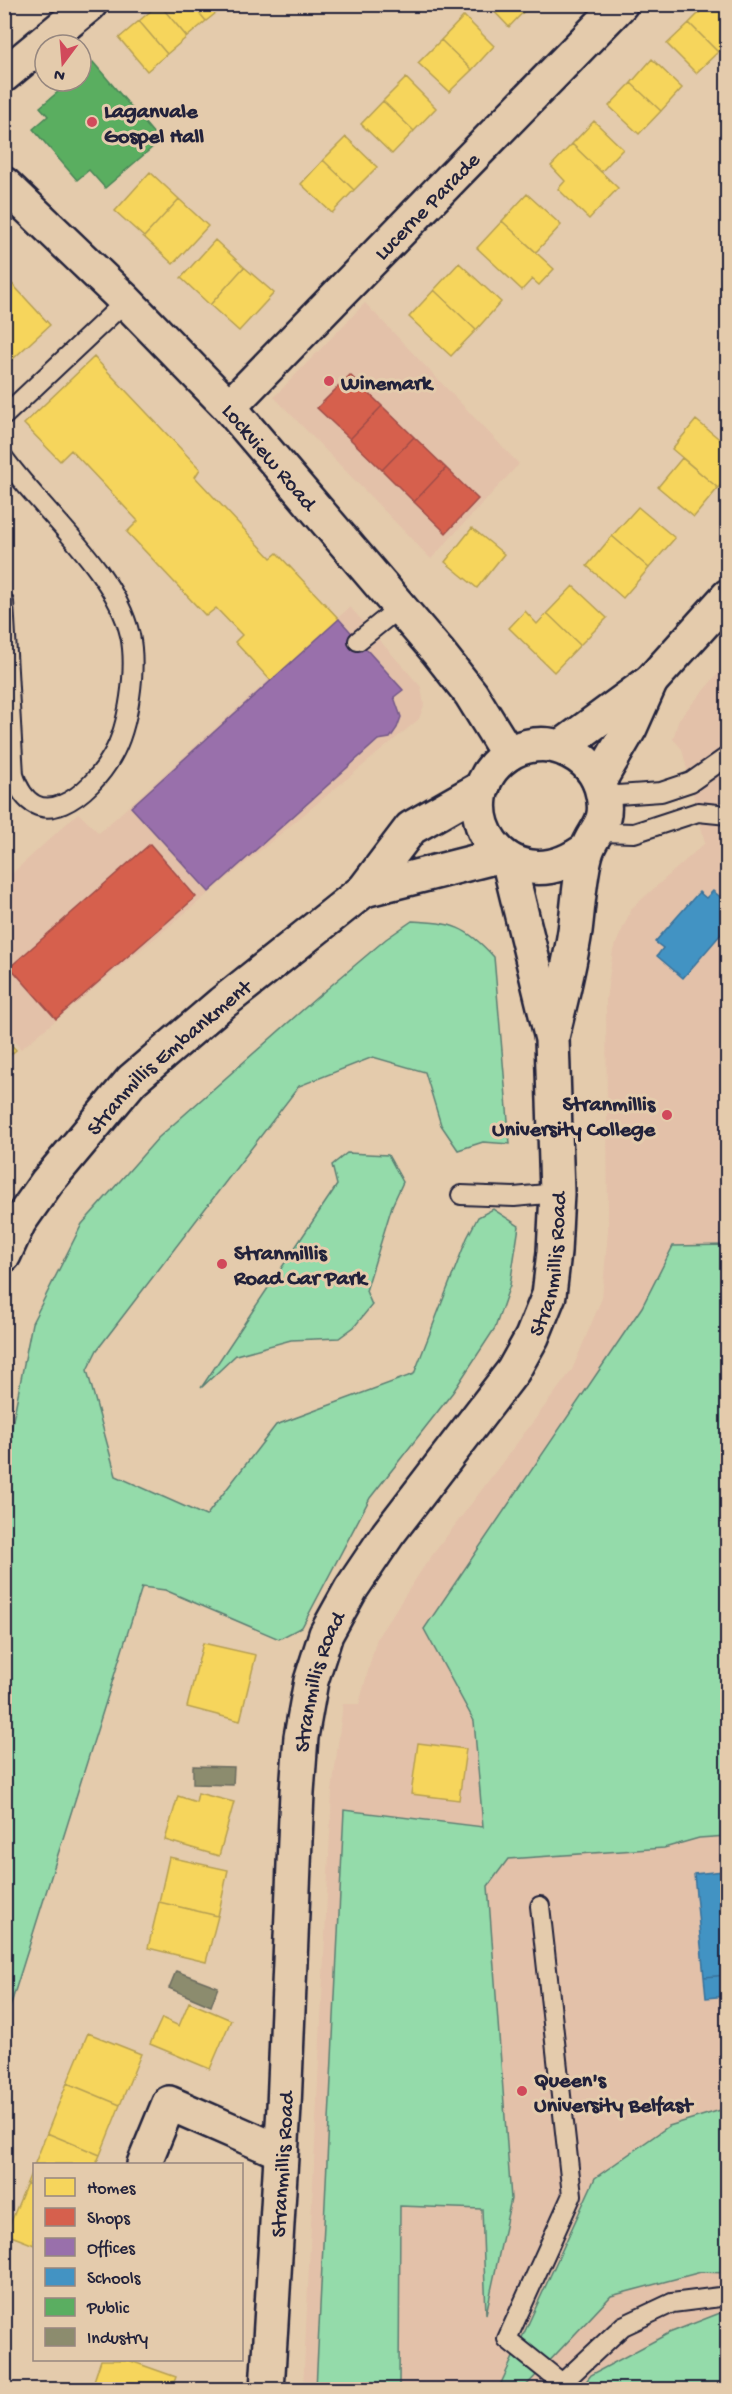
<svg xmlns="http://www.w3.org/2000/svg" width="732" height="2394" font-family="'Gochi Hand',sans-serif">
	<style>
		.built { fill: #e3c1a9 }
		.green { fill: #94dbaa; stroke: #5b7e72; stroke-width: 1.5 }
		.homes { fill: #f6d55c; stroke: #b69f52; stroke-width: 1.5 }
		.shops { fill: #d6604d; stroke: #a04d48; stroke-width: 1.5 }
		.offices { fill: #9970ab; stroke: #755989; stroke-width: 1.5 }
		.schools { fill: #4393c3; stroke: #39719a; stroke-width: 1.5 }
		.public { fill: #5aae61; stroke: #498456; stroke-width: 1.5 }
		.industry { fill: #8c8c6e; stroke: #6c6c5f; stroke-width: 1.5 }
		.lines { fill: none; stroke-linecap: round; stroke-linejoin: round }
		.service-casing { stroke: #22223b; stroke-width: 22 }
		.minor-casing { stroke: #22223b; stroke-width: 38 }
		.tertiary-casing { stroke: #22223b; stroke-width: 38 }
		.service { stroke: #e4cbac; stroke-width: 18 }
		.minor { stroke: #e4cbac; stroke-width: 33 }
		.tertiary { stroke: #e4cbac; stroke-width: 33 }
		.poi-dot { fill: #d1495b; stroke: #e4cbac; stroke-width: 2 }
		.labels { text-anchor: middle; stroke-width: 6; stroke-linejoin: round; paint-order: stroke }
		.poi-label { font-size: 22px; font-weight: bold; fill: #22223b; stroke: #e4cbac; text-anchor: start }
		.street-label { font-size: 22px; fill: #22223b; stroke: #e4cbac }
	</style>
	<rect width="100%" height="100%" fill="#e4cbac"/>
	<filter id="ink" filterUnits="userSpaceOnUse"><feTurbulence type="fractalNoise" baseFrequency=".0167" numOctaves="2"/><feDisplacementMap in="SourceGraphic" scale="12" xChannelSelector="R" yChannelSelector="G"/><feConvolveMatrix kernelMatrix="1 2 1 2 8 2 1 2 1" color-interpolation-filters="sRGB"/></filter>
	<g filter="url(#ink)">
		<path class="built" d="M365,303L519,464L431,559L274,397Z
			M350,607L421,687L424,705L419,719L21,1049L5,1031V880L78,813L99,833Z
			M727,663V2389L303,2390L332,1792L343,1704H359L377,1638L425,1565L572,1370L602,1298L608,1231L606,1000L613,950L632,908L705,843L682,749L673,739L679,719Z"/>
		<path class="green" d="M412,921C453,923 466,926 494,957L510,1144L483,1142L458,1150L441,1125L425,1072L373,1057L299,1086L97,1350L87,1370L116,1476L206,1516L276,1425L414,1374L467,1238L478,1217L493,1209L519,1226L510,1285L495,1328L453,1392L370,1498L302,1627L279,1639L165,1590L142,1587L5,2023L4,1549L9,1440L32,1323L82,1224L158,1138L315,999L386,939Z
			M347,1153L388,1155L403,1182L392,1206L366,1291L372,1305L354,1327L339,1338L291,1340L236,1355L201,1388L337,1185L332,1165Z
			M727,1245V1836L699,1838L664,1848L508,1859L488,1886L511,2199L486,2314L482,2209L400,2206L399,2389H316L344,1810L483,1827L474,1721L424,1629L642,1307L673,1246Z
			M727,2108V2273L701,2272L611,2296L523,2389L498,2390L595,2178L669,2126Z
			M720,2313L727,2314V2389H580L591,2375L669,2333Z"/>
		<path class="homes" d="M159,4H192L206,21L187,37Z
			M159,4L187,37L167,54L139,21Z
			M192,4H226V5L206,21Z
			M487,4H531L509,27Z
			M708,4H714L728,19V43L718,52L689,23Z
			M464,16L494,46L472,70L441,40Z
			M139,21L167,54L147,71L119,38Z
			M689,23L718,52L696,73L667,44Z
			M441,40L472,70L449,92L418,63Z
			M652,59L682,88L661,111L631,83Z
			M406,78L436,108L414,131L383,101Z
			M631,83L661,111L639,134L609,106Z
			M383,101L414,131L392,154L361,124Z
			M594,121L623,149L601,172L572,144Z
			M346,137L377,167L354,190L323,160Z
			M572,144L618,188L589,219L558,189L565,181L551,166Z
			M323,160L354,190L332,213L301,184Z
			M150,172L179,199L144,237L115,211Z
			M527,194L561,225L536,252L502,221Z
			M179,199L208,226L173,264L144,237Z
			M502,221L554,269L539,285L532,279L522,290L477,248Z
			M215,240L244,267L210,305L181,278Z
			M459,263L501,302L476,330L434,290Z
			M244,267L274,293L239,331L210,305Z
			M4,275L50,325L4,367Z
			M434,290L476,330L451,356L409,317Z
			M94,357L200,469L195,477L271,558L277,553L339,619L271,681L235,642L242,635L216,608L206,616L127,532L138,521L71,450L60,461L24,424Z
			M696,420L728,446V477L718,488L672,449Z
			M682,458L718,488L694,517L658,487Z
			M638,507L675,538L649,568L612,536Z
			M472,528L504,554L477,588L445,562Z
			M612,536L649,568L623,598L587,566Z
			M573,586L607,618L580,645L547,613Z
			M525,611L537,624L547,613L580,645L554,672L509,628Z
			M4,1037L16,1050L4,1061Z
			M203,1643L256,1655L240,1721L187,1707Z
			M418,1743L466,1749L459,1800L411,1794Z
			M198,1793L234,1802L219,1856L165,1840L178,1796L196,1802Z
			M169,1857L228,1870L218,1916L159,1902Z
			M159,1902L218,1916L206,1962L148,1948Z
			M189,2002L231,2020L210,2069L150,2044L162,2018L179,2026Z
			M88,2033L141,2054L120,2105L67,2083Z
			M67,2083L120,2105L100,2155L47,2133Z
			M47,2133L100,2155L96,2164H34V2186L27,2183Z
			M27,2183L34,2186V2245L6,2234Z
			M101,2360H128L176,2377L171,2390H100L92,2387Z"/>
		<path class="shops" d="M350,375L382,406L350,439L317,408Z
			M382,406L414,437L382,470L350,439Z
			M414,437L446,468L414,502L382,470Z
			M446,468L478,499L446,533L414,502Z
			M150,844L196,897L56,1019L10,967Z"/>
		<path class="offices" d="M339,619L403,690L394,697L401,717L397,728L390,738L378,740L209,892L131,807Z"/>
		<path class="schools" d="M713,891L728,903V926L683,978L657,956L663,948L655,942L699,892L706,898Z
			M724,1871H728V1975L704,1977L694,1874Z
			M728,1975V1996L706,1998L704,1977Z"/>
		<path class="public" d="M93,62L160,141L105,188L89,170L77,180L33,129L48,116L40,107L71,81H81V72Z"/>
		<path class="industry" d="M193,1766L234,1767L233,1785L193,1784Z
			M176,1971L218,1987L211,2006L169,1988Z"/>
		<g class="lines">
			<g class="service-casing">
				<path id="service" d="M4,416L126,301
					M4,458C43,512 115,570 130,635C137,668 129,727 112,756C91,794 35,840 14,775L4,602
					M358,641L400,607
					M603,796L661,792L691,782L728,756
					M599,832L634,833L698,812L728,815
					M461,1195L514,1197L557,1193
					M540,1906L572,2195L507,2339L562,2383
					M558,2390L562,2383L623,2326L672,2303L728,2296"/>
			</g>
			<g class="minor-casing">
				<g id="minor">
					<path d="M4,75L90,4"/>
					<path id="s1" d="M4,184L126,301L229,407L438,652L471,694L508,754"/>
					<path id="s2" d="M229,407L621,4"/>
					<path d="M144,2164L169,2103L281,2152"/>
				</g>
			</g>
			<g class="tertiary-casing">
				<g id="tertiary">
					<path d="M561,747L651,681L728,596"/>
					<path d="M599,781L630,728L651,681"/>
					<path d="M364,890L502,855"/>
					<path d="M553,1033C561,999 570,965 575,931C578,908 580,870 587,850C595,828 609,824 603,795C599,773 584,757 564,749C546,741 523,744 507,755C441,801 504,911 587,849"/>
					<path id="s3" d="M4,1255L19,1222L47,1182L132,1080L222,1003L364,890L411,828L483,787"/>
					<path id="s4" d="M267,2390L284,2107L297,1792L301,1737L311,1681L326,1634L351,1589L388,1534L513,1371L532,1337L549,1295L554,1252L557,1193L552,1039L508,859"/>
				</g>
			</g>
			<use href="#service" class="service"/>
			<use href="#minor" class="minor"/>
			<use href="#tertiary" class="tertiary"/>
		</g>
	</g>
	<g class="poi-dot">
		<circle cx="92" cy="122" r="6"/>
		<circle cx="329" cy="381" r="6"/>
		<circle cx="667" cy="1115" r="6"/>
		<circle cx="222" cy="1264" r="6"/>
		<circle cx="522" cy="2091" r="6"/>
	</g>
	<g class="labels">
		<g class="poi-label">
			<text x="104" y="117">Laganvale<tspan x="104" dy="25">Gospel Hall</tspan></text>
			<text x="341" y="389">Winemark</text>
			<text x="655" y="1110" text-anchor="end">Stranmillis<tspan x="655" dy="25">University College</tspan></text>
			<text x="234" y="1259">Stranmillis<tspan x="234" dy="25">Road Car Park</tspan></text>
			<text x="534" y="2086">Queen's<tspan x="534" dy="25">University Belfast</tspan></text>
		</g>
		<g class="street-label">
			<text dy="8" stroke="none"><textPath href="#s2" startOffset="282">Lucerne Parade</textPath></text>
			<text dy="8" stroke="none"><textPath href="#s1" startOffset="381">Lockview Road</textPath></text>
			<text dy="8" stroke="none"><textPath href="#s3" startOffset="260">Stranmillis Embankment</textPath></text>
			<text dy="8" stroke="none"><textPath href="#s4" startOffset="1198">Stranmillis Road</textPath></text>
			<text dy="8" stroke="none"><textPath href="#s4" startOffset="712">Stranmillis Road</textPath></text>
			<text dy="8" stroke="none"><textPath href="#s4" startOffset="226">Stranmillis Road</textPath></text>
		</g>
	</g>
	<rect width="732" height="2394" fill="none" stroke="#e4cbac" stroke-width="24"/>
	<rect x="12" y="12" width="708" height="2370" fill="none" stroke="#22223b" stroke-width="2" filter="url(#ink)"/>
	<rect x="33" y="2163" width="210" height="198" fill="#e4cbac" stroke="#96877f" stroke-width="1.5"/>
	<rect x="45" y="2178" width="30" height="18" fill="#f6d55c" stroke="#96877f" stroke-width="1.5"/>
	<text x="87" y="2193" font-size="18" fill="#22223b">Homes</text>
	<rect x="45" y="2208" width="30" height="18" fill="#d6604d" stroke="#96877f" stroke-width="1.5"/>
	<text x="87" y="2223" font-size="18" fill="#22223b">Shops</text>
	<rect x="45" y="2238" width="30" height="18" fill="#9970ab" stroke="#96877f" stroke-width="1.5"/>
	<text x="87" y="2253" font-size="18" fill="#22223b">Offices</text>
	<rect x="45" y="2268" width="30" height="18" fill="#4393c3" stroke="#96877f" stroke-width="1.5"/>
	<text x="87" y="2283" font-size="18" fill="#22223b">Schools</text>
	<rect x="45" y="2298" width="30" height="18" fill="#5aae61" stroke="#96877f" stroke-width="1.5"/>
	<text x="87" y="2313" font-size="18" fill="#22223b">Public</text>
	<rect x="45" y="2328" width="30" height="18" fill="#8c8c6e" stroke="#96877f" stroke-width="1.5"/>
	<text x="87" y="2343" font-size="18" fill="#22223b">Industry</text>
	<g transform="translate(63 63) rotate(196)"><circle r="28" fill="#e4cbac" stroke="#96877f" stroke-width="1.5"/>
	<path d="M0-4.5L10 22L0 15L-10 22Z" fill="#d1495b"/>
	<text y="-9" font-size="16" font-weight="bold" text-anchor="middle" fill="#22223b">N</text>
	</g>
</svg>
